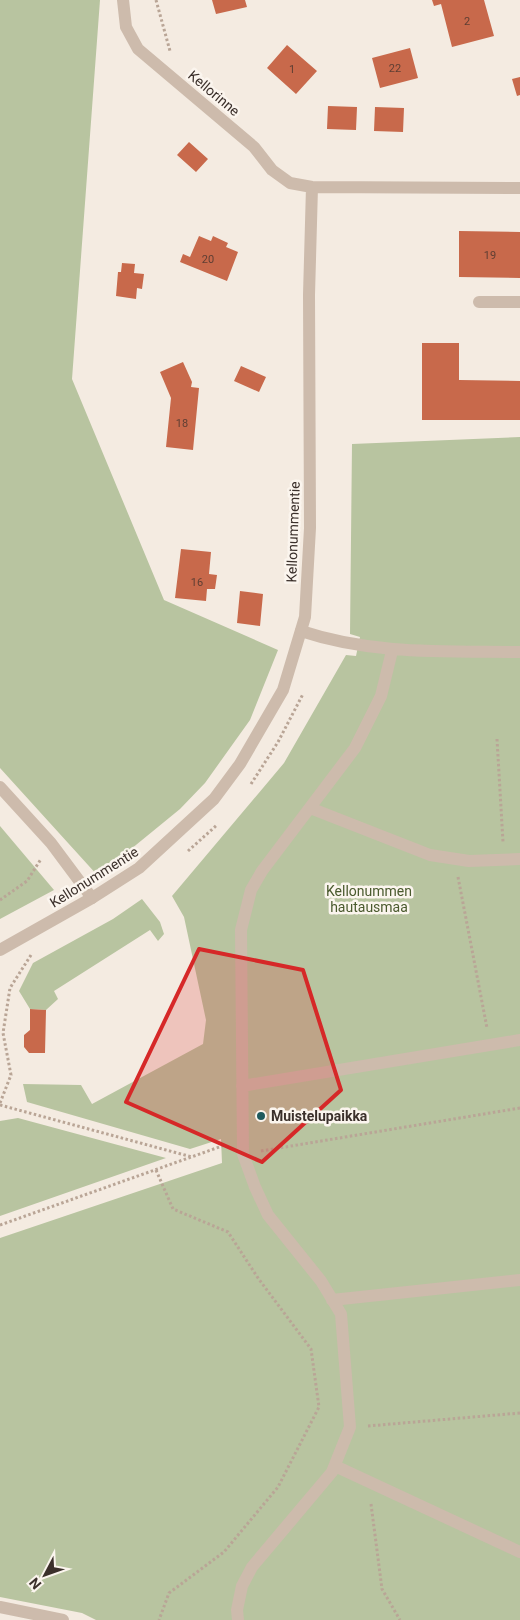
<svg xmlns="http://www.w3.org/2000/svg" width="520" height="1620" font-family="Roboto,sans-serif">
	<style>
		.green { fill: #b8c4a0 }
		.building { fill: #c8694b }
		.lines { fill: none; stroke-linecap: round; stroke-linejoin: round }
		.path { stroke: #b9a596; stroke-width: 3; stroke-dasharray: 2.5 2.5; stroke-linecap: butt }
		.lane { stroke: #cdbbac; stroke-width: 12 }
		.street { stroke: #cdbbac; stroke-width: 12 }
		.marked { fill: #d62828; fill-opacity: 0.2; stroke: #d62828; stroke-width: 4; stroke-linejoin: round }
		.poi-dot { fill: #1f5a5e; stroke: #fbf5ee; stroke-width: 2 }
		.labels { text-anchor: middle; stroke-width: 5; stroke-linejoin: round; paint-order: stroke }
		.number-label { font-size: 11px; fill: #5e3e33 }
		.street-label { font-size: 14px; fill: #3b302b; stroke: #fbf5ee }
		.park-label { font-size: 14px; fill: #4a5a2e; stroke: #fbf5ee }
		.poi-label { font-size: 14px; font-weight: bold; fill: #3b302b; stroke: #fbf5ee; text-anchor: start }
	</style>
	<rect width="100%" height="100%" fill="#f4ebe1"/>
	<path class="green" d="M0,0H100L72,379L164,600L278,650L250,720L205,783L180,809L98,876L0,768Z
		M520,437V1620H96L82,1613L0,1597V1238L222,1163L221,1139L190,1149L27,1102L23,1084L81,1085L92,1104L203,1044L206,1020L184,917L172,896L284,763L346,655L356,656L360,637L350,634L352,444Z
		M0,826L54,890L0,919Z
		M142,899L160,922L164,934L158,941L150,930L54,991L58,999L46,1010L30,1009L19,991L33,963L113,919Z
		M18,1118L166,1158L0,1216V1121Z"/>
	<path class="building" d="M212,0H245L247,7L216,14Z
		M432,0H484L494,36L452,47L441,4L434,6Z
		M287,45L317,71L296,94L267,68Z
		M410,48L418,78L380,88L372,58Z
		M520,77V95L517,96L512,79Z
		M328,106L357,107L356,130L327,129Z
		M375,107L404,108L403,132L374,131Z
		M189,142L208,159L196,172L177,155Z
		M459,231L520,232V278L459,277Z
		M199,236L211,241L213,236L228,243L226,247L238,252L227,281L180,262L183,254L190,257Z
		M122,263L135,264L134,273L144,274L142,289L137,288L136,299L116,296L118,272H121Z
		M422,343H459V380L520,381V420H422Z
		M183,362L192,382L191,387L199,388L193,450L166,447L171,398L160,372Z
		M241,366L266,377L259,392L234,381Z
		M181,549L211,552L209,574L217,575L215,589H207L206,601L175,598Z
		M240,591L263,594L260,626L237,623Z
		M30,1009L46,1010L45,1053H29L24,1047V1035L30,1030Z"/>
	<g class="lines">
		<path class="path" d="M156,0L170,51
			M497,739L503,842
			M251,784L278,742L303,694
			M188,851L217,825
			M458,877L487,1028
			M0,900L27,881L41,859
			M0,1103L11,1075L3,1033L10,988L31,955
			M0,1105L192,1157
			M261,1151L520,1108
			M156,1170L173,1209L228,1232L258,1278L311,1349L319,1407L278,1487L224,1552L169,1593L159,1620
			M0,1225L225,1145
			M368,1426L520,1413
			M371,1504L382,1589L400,1620"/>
		<path class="lane" d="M479,302H520
			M301,631C373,655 445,651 520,652
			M0,787L51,843L92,898
			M310,808L430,855L469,861L520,859
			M242,1086L520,1040
			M332,1300L520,1280
			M335,1466L520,1552
			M238,1620L237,1610L242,1586L252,1567L332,1472L350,1427L341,1314L321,1281L268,1215L255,1187L243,1154L241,930L251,890L262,871L355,748L381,696L392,651"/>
		<path class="street" d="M123,0L126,27L138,49L254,147L272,170L290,183L312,187L520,188
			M0,950L92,898L139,868L214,799L240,764L283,690L305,617L310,528L309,295L312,187
			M0,1607L63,1620"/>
	</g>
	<path class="marked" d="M199,949L303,970L341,1090L262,1162L126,1102Z"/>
	<circle class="poi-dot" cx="261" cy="1116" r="5"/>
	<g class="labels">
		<g class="number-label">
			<text x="467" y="25">2</text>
			<text x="395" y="72">22</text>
			<text x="292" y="73">1</text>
			<text x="490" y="259">19</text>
			<text x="208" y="263">20</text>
			<text x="182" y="427">18</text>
			<text x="197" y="586">16</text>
		</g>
		<g class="street-label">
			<text transform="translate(214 93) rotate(40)" y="5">Kellorinne</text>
			<text transform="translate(293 532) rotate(-88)" y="5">Kellonummentie</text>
			<text transform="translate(94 877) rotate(-32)" y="5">Kellonummentie</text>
		</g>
		<g class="park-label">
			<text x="369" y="896">Kellonummen<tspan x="369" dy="16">hautausmaa</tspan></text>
		</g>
		<g class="poi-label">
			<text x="271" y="1121">Muistelupaikka</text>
		</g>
	</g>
	<g transform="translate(45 1575) rotate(229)" stroke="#fbf5ee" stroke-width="4" paint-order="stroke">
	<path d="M0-4L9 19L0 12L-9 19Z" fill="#3b302b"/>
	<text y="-8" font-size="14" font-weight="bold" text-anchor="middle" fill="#3b302b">N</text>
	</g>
</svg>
